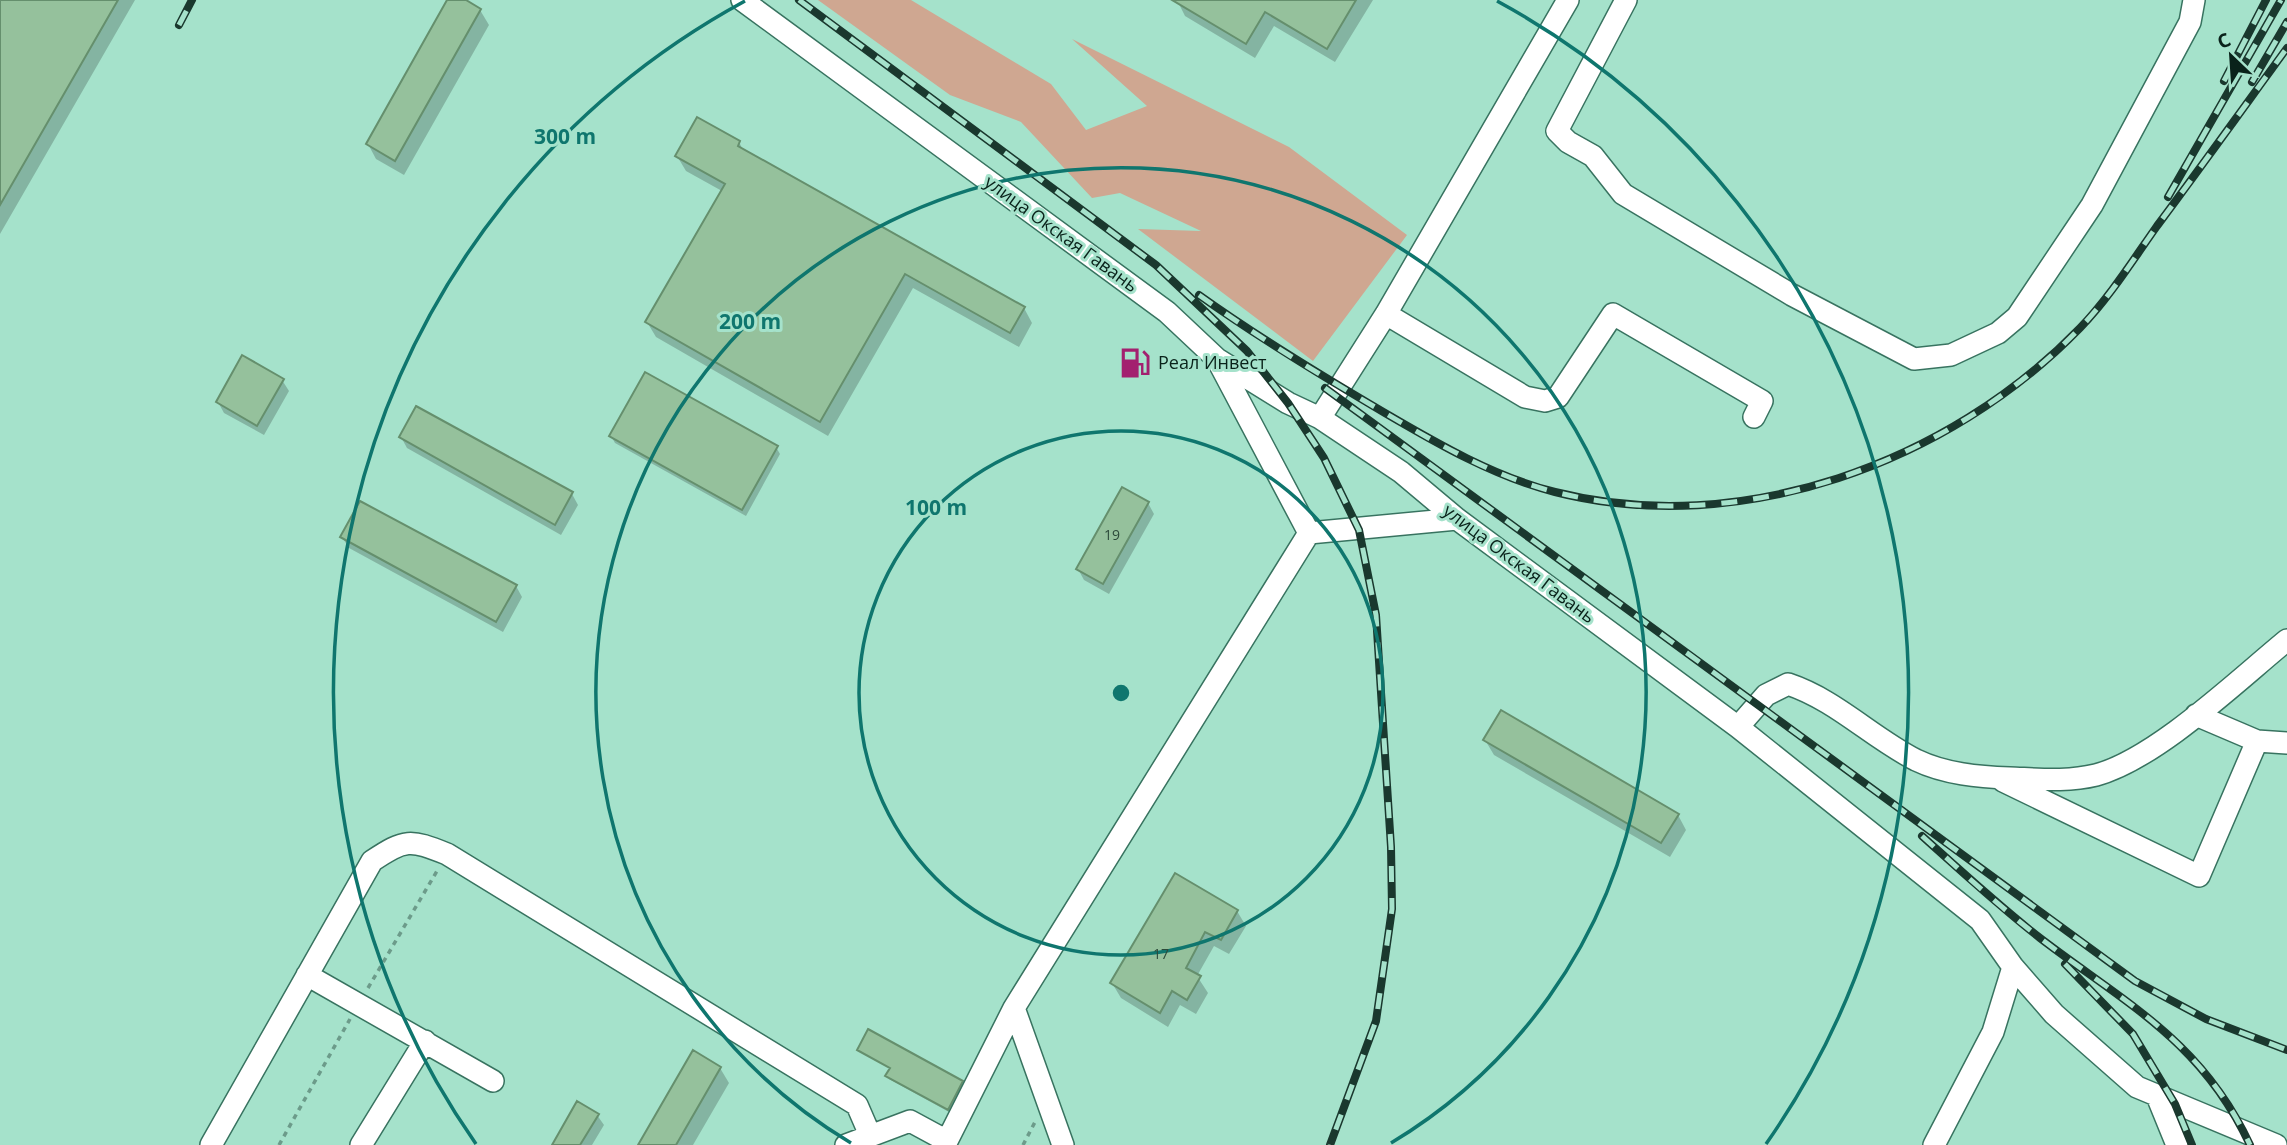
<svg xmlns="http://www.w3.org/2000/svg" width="2287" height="1145" font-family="'Open Sans',sans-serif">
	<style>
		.green { fill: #cfa791 }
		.shadow { fill: #0003 }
		.building { fill: #95c19c; stroke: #658f6d; stroke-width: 2 }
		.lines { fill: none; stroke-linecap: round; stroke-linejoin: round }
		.minor-casing { stroke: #387360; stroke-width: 24 }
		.path { stroke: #6c9b8a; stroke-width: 3.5; stroke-dasharray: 5 5; stroke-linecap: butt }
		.minor { stroke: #fff; stroke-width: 21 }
		.rail-casing { stroke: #1a382e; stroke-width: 8 }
		.rail { stroke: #a5e2cb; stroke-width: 5; stroke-dasharray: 16; stroke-linecap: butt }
		.ring { fill: none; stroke: #0f766e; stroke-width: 3.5 }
		.labels { text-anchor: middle; stroke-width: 6; stroke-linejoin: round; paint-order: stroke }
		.number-label { font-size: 14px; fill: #2c4a3a }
		.street-label { font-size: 18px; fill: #09221a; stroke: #a5e2cb }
		.poi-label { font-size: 18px; fill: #09221a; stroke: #a5e2cb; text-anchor: start }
		.centre { fill: #0f766e; stroke: #a5e2cb; stroke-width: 3.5 }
		.ring-label { font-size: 21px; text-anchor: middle; font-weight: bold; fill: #0f766e; stroke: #a5e2cb; stroke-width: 6; stroke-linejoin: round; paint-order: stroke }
	</style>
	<rect width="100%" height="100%" fill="#a5e2cb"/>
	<path class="green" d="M818,0H911L1051,84L1086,130L1147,106L1072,39L1289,147L1407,235L1313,361L1138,229L1201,231L1120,193L1092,198L1021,122L950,95Z"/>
	<path class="shadow" d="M0,0H135L0,234Z
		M449,0H462L480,10L489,25L404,175L376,159L368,144Z
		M1177,0H1373L1335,62L1274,26L1255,58L1185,16Z
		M739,142L744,152L1024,308L1032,323L1019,347L913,288L828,436L656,337L647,322L722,191L686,171L677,156Z
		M282,380L289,391L264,435L224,413L218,402Z
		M611,436L776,447L780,454L746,516L615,443Z
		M401,437L572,494L578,505L561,535L407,448Z
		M1148,503L1154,514L1109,594L1084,580L1078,569Z
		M342,537L446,551L447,547L516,586L522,597L503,632L349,548Z
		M1485,740L1678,815L1686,830L1670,857L1494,755Z
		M1237,911L1246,926L1229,954L1214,946L1197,976L1208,993L1196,1014L1180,1005L1168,1027L1121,998L1112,983Z
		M859,1050L961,1082L963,1085L949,1112L889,1079L891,1069Z
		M720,1068L729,1083L693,1145H640Z
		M597,1115L604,1125L592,1145H554Z"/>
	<path class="building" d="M0,0H118L0,205Z
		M447,0H466L481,9L395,161L366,144Z
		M1172,0H1356L1327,49L1265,12L1246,44Z
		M697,117L740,141L738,146L1025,307L1010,333L905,274L820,422L645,322L725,184L675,156Z
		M242,355L284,379L257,426L216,402Z
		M645,372L778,446L742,510L609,436Z
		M416,406L573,492L555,525L399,437Z
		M1122,487L1149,502L1103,584L1076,569Z
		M360,501L517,585L496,622L340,537Z
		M1501,710L1679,814L1661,843L1483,740Z
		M1175,873L1238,910L1221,940L1205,932L1186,968L1201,976L1187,1000L1172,991L1160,1013L1110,983Z
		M868,1029L963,1081L948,1110L885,1076L890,1068L857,1050Z
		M693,1050L721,1067L676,1145H638Z
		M577,1101L599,1114L580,1145H552Z"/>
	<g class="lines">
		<g class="minor-casing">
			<path id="minor" d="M742,0L1167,312L1217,359L1288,403L1320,418L1401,472L1457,519L1738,727L1980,920L2013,967L2054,1014L2137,1087L2276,1145
				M1626,0L1557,131L1568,142L1593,156L1623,194L1792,295L1914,359L1951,355L1998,333L2017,317L2092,205L2190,22L2194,0
				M1386,314L1525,397L1545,401L1558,397L1613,314L1762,401L1754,417
				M1320,418L1386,314L1568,0
				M1309,533L1457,519
				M2196,715L2257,741L2287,743
				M1738,727L1766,695L1788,684C1836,700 1871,737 1916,760C1945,774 1979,777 2010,778C2038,779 2068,782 2096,775C2156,759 2238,680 2287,640
				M2003,781L2199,876L2257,741
				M307,975L493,1081
				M1014,1008L1063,1145
				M2157,1096L2177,1145
				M211,1145L372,861C405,839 410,839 447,854L857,1105L870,1135
				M361,1145L425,1041
				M846,1145L910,1121L947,1141L1014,1008L1309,533L1218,361
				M1934,1145L1993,1032L2013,967"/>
		</g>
		<path class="path" d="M368,988L437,871
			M279,1145L350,1019
			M1023,1145L1035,1122"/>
		<use href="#minor" class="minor"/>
		<g class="rail-casing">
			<path id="rail" d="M799,0L1156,265L1247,351L1288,403L1324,458L1359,530L1376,615L1391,847L1392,909L1376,1021L1330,1145
				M179,25L192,0
				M2224,81L2266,0
				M2252,82L2287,22
				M2168,197L2281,0
				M1199,295C1259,338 1322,376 1385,413C1438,444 1495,477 1555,492C1741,539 1949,463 2080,328C2109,298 2133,260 2157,226C2201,167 2244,107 2287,48
				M1325,388L2135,981L2206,1019L2287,1050
				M1922,836C1961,871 1999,906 2040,938C2125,1003 2202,1041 2250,1145
				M2065,964L2133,1034L2175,1104L2192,1145"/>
		</g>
		<use href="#rail" class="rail"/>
	</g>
	<g class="ring">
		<circle cx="1121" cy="693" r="262"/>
		<path d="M851 1143A525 525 0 1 1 1391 1143"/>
		<path d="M476 1144A787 787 0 0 1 745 1M1497 1A787 787 0 0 1 1766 1144"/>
	</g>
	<defs>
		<g id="fuel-bare" transform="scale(2.415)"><path d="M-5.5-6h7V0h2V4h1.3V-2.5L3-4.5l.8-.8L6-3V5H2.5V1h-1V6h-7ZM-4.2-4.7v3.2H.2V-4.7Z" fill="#a3206f" stroke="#a5e2cb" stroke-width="2.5" paint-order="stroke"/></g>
	</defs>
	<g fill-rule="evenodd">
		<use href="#fuel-bare" x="1135" y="363"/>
	</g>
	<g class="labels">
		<g class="number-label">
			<text x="1112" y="540">19</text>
			<text x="1161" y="959">17</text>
		</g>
		<g class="street-label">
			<text transform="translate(1061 234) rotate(36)" y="6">улица Окская Гавань</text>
			<text transform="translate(1519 564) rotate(37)" y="6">улица Окская Гавань</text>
		</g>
		<g class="poi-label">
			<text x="1158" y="369">Реал Инвест</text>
		</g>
	</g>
	<circle cx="1121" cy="693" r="10" class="centre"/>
	<g class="ring-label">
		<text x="565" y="144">300 m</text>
		<text x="750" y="329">200 m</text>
		<text x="936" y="515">100 m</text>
	</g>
	<g transform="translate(2231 56) rotate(335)" stroke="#a5e2cb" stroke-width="5" paint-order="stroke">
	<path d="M0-5L12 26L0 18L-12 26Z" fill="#09221a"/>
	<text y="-10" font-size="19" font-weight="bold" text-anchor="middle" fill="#09221a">С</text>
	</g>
</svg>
